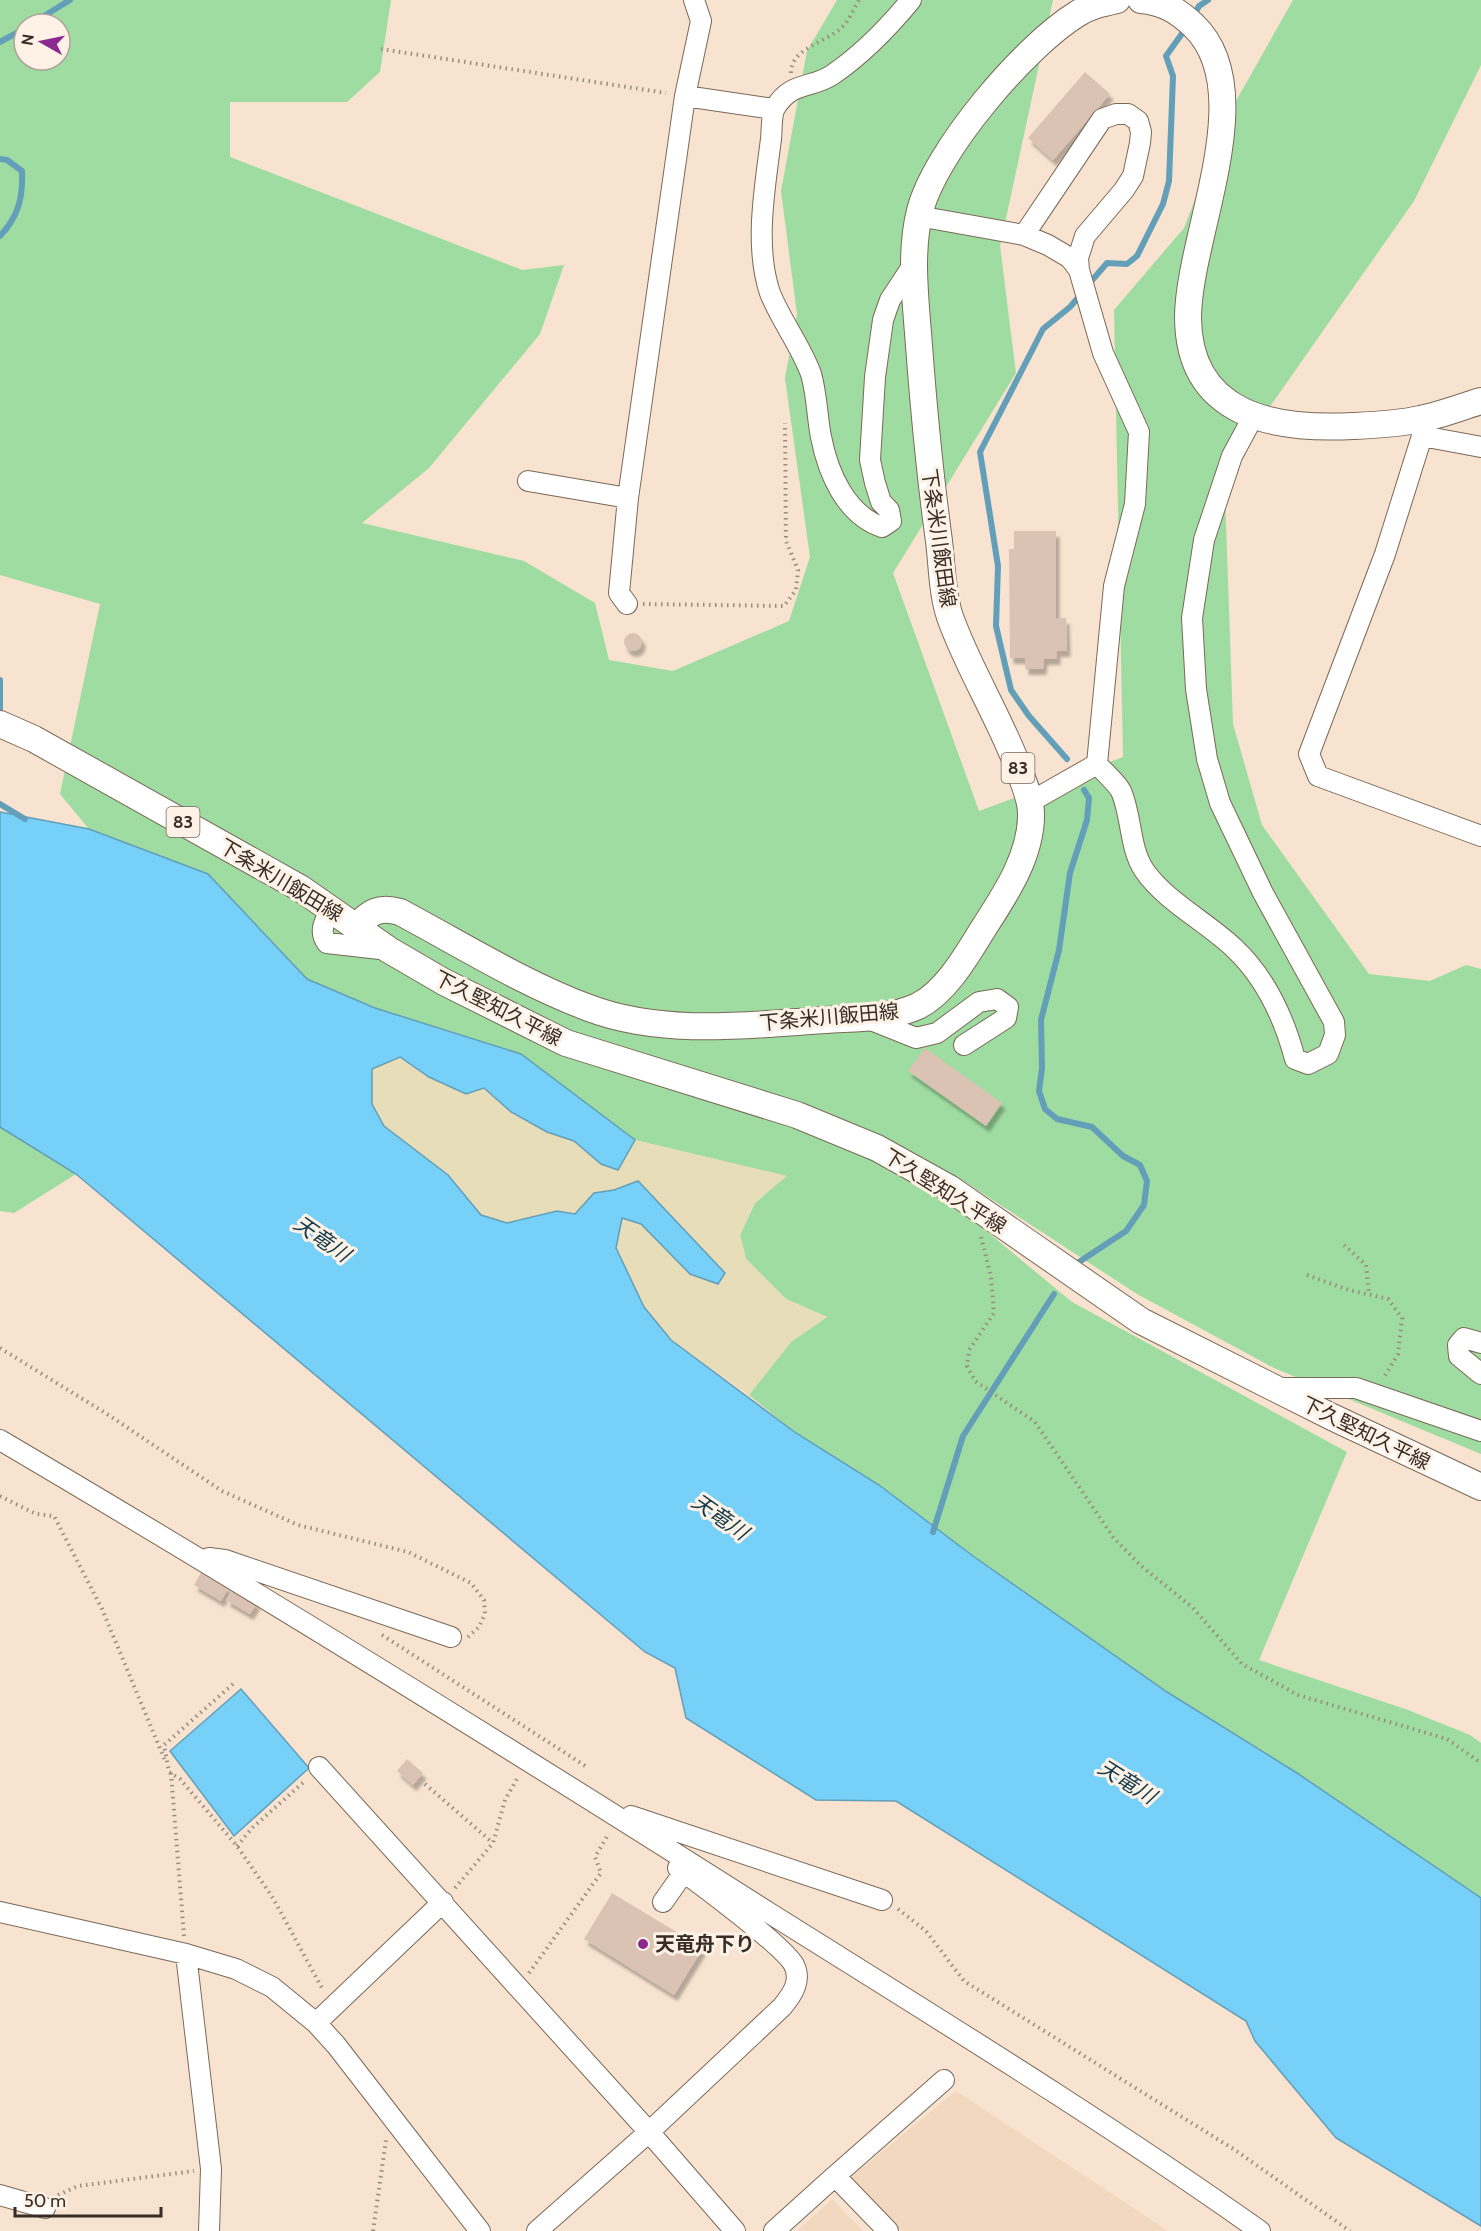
<svg xmlns="http://www.w3.org/2000/svg" width="1481" height="2231" font-family="Cabin,'Noto Sans JP',sans-serif">
	<style>
		.built { fill: #f2d8be }
		.green { fill: #9fdca1; fill-rule: evenodd }
		.sand { fill: #e7ddb8 }
		.water { fill: #77d0f8; stroke: #639fb9; stroke-width: 1.5 }
		.lines { fill: none; stroke-linecap: round; stroke-linejoin: round }
		.stream { stroke: #639fb9; stroke-width: 6 }
		.building { fill: #dbc3b3; filter: url(#shadow) }
		.minor-casing { stroke: #7a6957; stroke-width: 22 }
		.major-casing { stroke: #7a6957; stroke-width: 28 }
		.path { stroke: #998b7d; stroke-width: 4; stroke-dasharray: 1.5 4.5; stroke-linecap: butt }
		.minor { stroke: #fff; stroke-width: 20 }
		.major { stroke: #fff; stroke-width: 26 }
		.poi-dot { fill: #8c2991; stroke: #fef1e5; stroke-width: 2 }
		.labels { text-anchor: middle; stroke-width: 6; stroke-linejoin: round; paint-order: stroke }
		.shield { fill: #fef1e5; stroke: #71685f; stroke-width: 1.5 }
		.shield-label { font-size: 18px; font-weight: bold; fill: #352d26 }
		.street-label { font-size: 20px; fill: #352d26; stroke: #fef1e5 }
		.poi-label { font-size: 20px; font-weight: bold; fill: #352d26; stroke: #fef1e5; text-anchor: start }
		.water-label { font-size: 21px; font-style: italic; fill: #11394a; stroke: #fef1e5 }
	</style>
	<defs>
		<filter id="shadow"><feDropShadow dx="3.5" dy="6" stdDeviation="1.5" flood-color="#0004"/></filter>
	</defs>
	<rect width="100%" height="100%" fill="#f7e3cf"/>
	<path class="built" d="M956,2091L1168,2231H902L851,2177Z
		M832,2199L863,2231H797Z"/>
	<path class="green" d="M0,0H391L380,72L347,102H230V157L522,270L564,265L540,334L429,468L362,523L524,561L595,603L609,660L673,671L789,621L810,557L785,378L797,314L781,191L807,51L837,0H1053L1000,246L1016,373L893,573L979,811L1123,757L1114,310L1184,228L1227,117L1293,0H1481V65L1414,201L1250,435L1225,494L1233,724L1262,825L1369,974L1430,981L1466,965L1481,969V1454L1274,1368L1137,1294L965,1182L912,1181L979,1225L1072,1302L1347,1452L1259,1660L1408,1710L1470,1735L1481,1743V1898L1297,1773L1167,1692L796,1433L749,1395L791,1342L827,1317L786,1299L746,1259L740,1235L755,1203L786,1176L635,1140L521,1054L375,1008L307,979L208,874L89,829L60,794L100,604L0,575ZM24,24H60V60H24Z
		M0,1127L76,1174L14,1213L0,1211Z"/>
	<path class="sand" d="M400,1057L429,1077L484,1088L511,1112L547,1132L574,1141L601,1164L618,1170L635,1140L787,1176L754,1203L740,1235L746,1259L786,1299L827,1317L791,1342L749,1395L671,1340L644,1307L616,1248L622,1218L641,1224L690,1274L653,1200L638,1181L614,1190L594,1193L575,1214L557,1211L507,1223L481,1215L448,1175L384,1126L372,1104V1069Z"/>
	<path class="water" d="M0,812L89,829L208,874L307,979L375,1008L521,1054L635,1140L618,1170L601,1164L574,1141L547,1132L511,1112L484,1088L466,1094L429,1077L400,1057L372,1069V1104L384,1126L448,1175L481,1215L507,1223L557,1211L575,1214L594,1193L614,1190L638,1181L725,1273L718,1284L690,1274L641,1224L622,1218L616,1248L644,1307L671,1340L796,1433L879,1485L973,1556L1167,1692L1297,1773L1481,1898V2226L1336,2138L1255,2041L1246,2021L896,1801L816,1800L686,1718L675,1668L645,1652L76,1174L0,1127Z
		M241,1689L309,1768L234,1836L170,1751Z"/>
	<g class="lines">
		<path class="stream" d="M1193,17L1199,6L1208,0
			M31,24L70,0
			M0,42L24,29
			M0,159L7,160L22,171C23,197 19,216 0,236
			M1088,285L1107,263L1127,264L1137,256L1163,204L1169,181L1173,76L1166,56L1186,28
			M0,680V712
			M1067,759L1029,716L1011,690L996,626L998,566L980,452L1043,329L1070,307L1082,293
			M0,804L25,819
			M1079,1262L1126,1231L1144,1205L1147,1181L1140,1165L1123,1156L1092,1127L1057,1119L1045,1109L1039,1091L1042,1068L1041,1020L1059,950L1070,873L1087,820L1089,798L1084,790
			M933,1532L963,1436L1054,1294"/>
	</g>
	<path class="building" d="M1085,72L1110,94L1053,160L1028,138Z
		M1014,531H1056V618H1066L1067,651H1057V659H1044L1043,669H1025V658H1010L1009,549H1014Z
		M624 642a9 9 0 1 1 18 0a9 9 0 1 1-18 0Z
		M925,1048L1002,1103L986,1126L908,1071Z
		M202,1571L229,1587L221,1601L194,1585Z
		M233,1589L257,1603L250,1614L226,1600Z
		M407,1759L423,1773L413,1785L397,1771Z
		M612,1893L703,1948L674,1995L584,1939Z"/>
	<g class="lines">
		<g class="minor-casing">
			<path id="minor" d="M911,0C888,28 863,54 832,75C811,89 791,81 775,108C771,115 772,130 771,139C765,187 754,246 770,293C781,321 801,346 811,374C817,394 817,417 821,437C828,473 846,515 882,527L891,521L889,510L881,502L875,483L870,460L875,377L883,320L890,300L915,262
				M685,96L774,109
				M918,216L1024,235L1048,245L1070,258L1079,270L1103,353L1139,432L1135,504L1114,586L1097,764
				M1024,235L1102,119L1116,114H1128L1138,121L1141,132L1140,143L1133,176L1124,190L1085,236L1078,258L1079,270
				M1420,420L1422,436L1385,554L1309,754L1318,776L1481,836
				M1422,436L1481,447
				M528,481L628,498L685,96L701,21L694,0
				M627,604L619,593L628,498
				M1030,802L1097,764C1104,772 1116,782 1121,791C1132,816 1129,847 1144,870C1164,900 1208,923 1234,948C1265,977 1284,1018 1295,1059L1308,1064L1328,1054L1335,1035L1334,1022L1263,893L1220,803L1207,759L1196,689L1192,618L1204,540L1232,456L1253,417
				M331,908C325,921 318,931 327,943L389,950
				M866,1018L916,1038L937,1033L979,1002L997,999L1008,1007L1006,1018L964,1045
				M1481,1343L1464,1338L1458,1345L1459,1356L1481,1374
				M1278,1388H1356L1481,1431
				M0,1440C260,1593 516,1752 771,1914C935,2017 1102,2119 1260,2231
				M209,1558L225,1560L451,1637
				M319,1767L649,2132L735,2231
				M631,1816L882,1900
				M663,1902L684,1872
				M0,1912L186,1954L236,1969L272,1987L316,2023L336,2045L480,2231
				M186,1954L211,2169L209,2231
				M316,2023L443,1902
				M835,2176L944,2080
				M0,2195L45,2208
				M537,2231L649,2132L782,2007C792,1995 802,1981 794,1965C785,1947 699,1883 678,1868
				M774,2231L835,2176L888,2231"/>
		</g>
		<g class="major-casing">
			<path id="major" d="M1141,0C1163,2 1177,10 1193,25C1262,90 1188,236 1188,318C1189,416 1274,430 1353,426C1375,425 1399,424 1420,419C1441,415 1461,407 1481,401
				M0,724L34,739L300,888L389,950L444,982L566,1043L797,1115L877,1148L949,1188L1141,1321L1332,1417L1481,1487
				M356,927C370,912 379,906 400,912C462,945 524,984 589,1008C663,1036 749,1025 826,1020C856,1018 890,1019 918,1006C946,992 967,955 983,929C1005,895 1032,855 1031,813C1031,798 1024,785 1020,772C1000,718 969,670 950,617C942,594 942,565 939,541C930,476 924,412 919,346C916,303 909,253 920,211C935,151 1025,46 1077,14C1089,6 1103,3 1117,0"/>
		</g>
		<path class="path" d="M381,49L666,93
			M791,73C791,48 825,43 841,28C849,22 853,9 859,0
			M643,604L784,606L796,590L798,570L786,541L785,423
			M981,1237L991,1277L994,1313L969,1350L967,1366L975,1381L1035,1422L1113,1537L1140,1565L1192,1607L1242,1664L1298,1695L1447,1739L1481,1763
			M1344,1245L1366,1265L1369,1295
			M1307,1275L1349,1290L1388,1299L1402,1318L1398,1354L1384,1377
			M0,1348L107,1414L222,1491L298,1525L408,1552L471,1583L484,1600L485,1614L479,1627L468,1637
			M0,1496L36,1514L54,1516L102,1609L166,1763
			M382,1635L587,1767
			M233,1684L164,1745L169,1772L180,1779L237,1846L273,1898L323,1990
			M171,1773L184,1936
			M425,1784L493,1843
			M237,1846L252,1828L306,1780
			M455,1888L493,1843L505,1800L518,1777
			M898,1909L926,1931L964,1981L1235,2150L1350,2231
			M529,1973L601,1873L595,1857L609,1833
			M58,2195L78,2186L194,2171
			M373,2231L386,2140"/>
		<use href="#minor" class="minor"/>
		<use href="#major" class="major"/>
	</g>
	<circle class="poi-dot" cx="643" cy="1944" r="6"/>
	<g class="labels">
		<g class="shield">
			<rect x="1001.5" y="753" width="33" height="30" rx="4.5"/>
			<rect x="166.5" y="807" width="33" height="30" rx="4.5"/>
		</g>
		<g class="shield-label">
			<text x="1018" y="774">83</text>
			<text x="183" y="828">83</text>
		</g>
		<g class="street-label">
			<text transform="translate(939 538) rotate(82)" y="7">下条米川飯田線</text>
			<text transform="translate(281 880) rotate(31)" y="7">下条米川飯田線</text>
			<text transform="translate(498 1008) rotate(27)" y="7">下久堅知久平線</text>
			<text transform="translate(829 1017) rotate(-5)" y="7">下条米川飯田線</text>
			<text transform="translate(945 1191) rotate(32)" y="7">下久堅知久平線</text>
			<text transform="translate(1366 1433) rotate(26)" y="7">下久堅知久平線</text>
		</g>
		<g class="poi-label">
			<text x="655" y="1951">天竜舟下り</text>
		</g>
		<g class="water-label">
			<text transform="translate(322 1239) rotate(35)" y="7">天竜川</text>
			<text transform="translate(720 1517) rotate(35)" y="7">天竜川</text>
			<text transform="translate(1127 1782) rotate(32)" y="7">天竜川</text>
		</g>
	</g>
	<g transform="translate(42 42) rotate(279)"><circle r="28" fill="#fef1e5" stroke="#aea399" stroke-width="1.5"/>
	<path d="M0-4.5L10 22L0 15L-10 22Z" fill="#8c2991"/>
	<text y="-9" font-size="16" font-weight="bold" text-anchor="middle" fill="#352d26">N</text>
	</g>
	<path d="M15 2207v9h146v-9" fill="none" stroke="#352d26" stroke-width="3"/>
	<text x="24" y="2207" font-size="18" fill="#352d26" stroke="#fef1e5" stroke-width="4.5" paint-order="stroke">50 m</text>
</svg>
